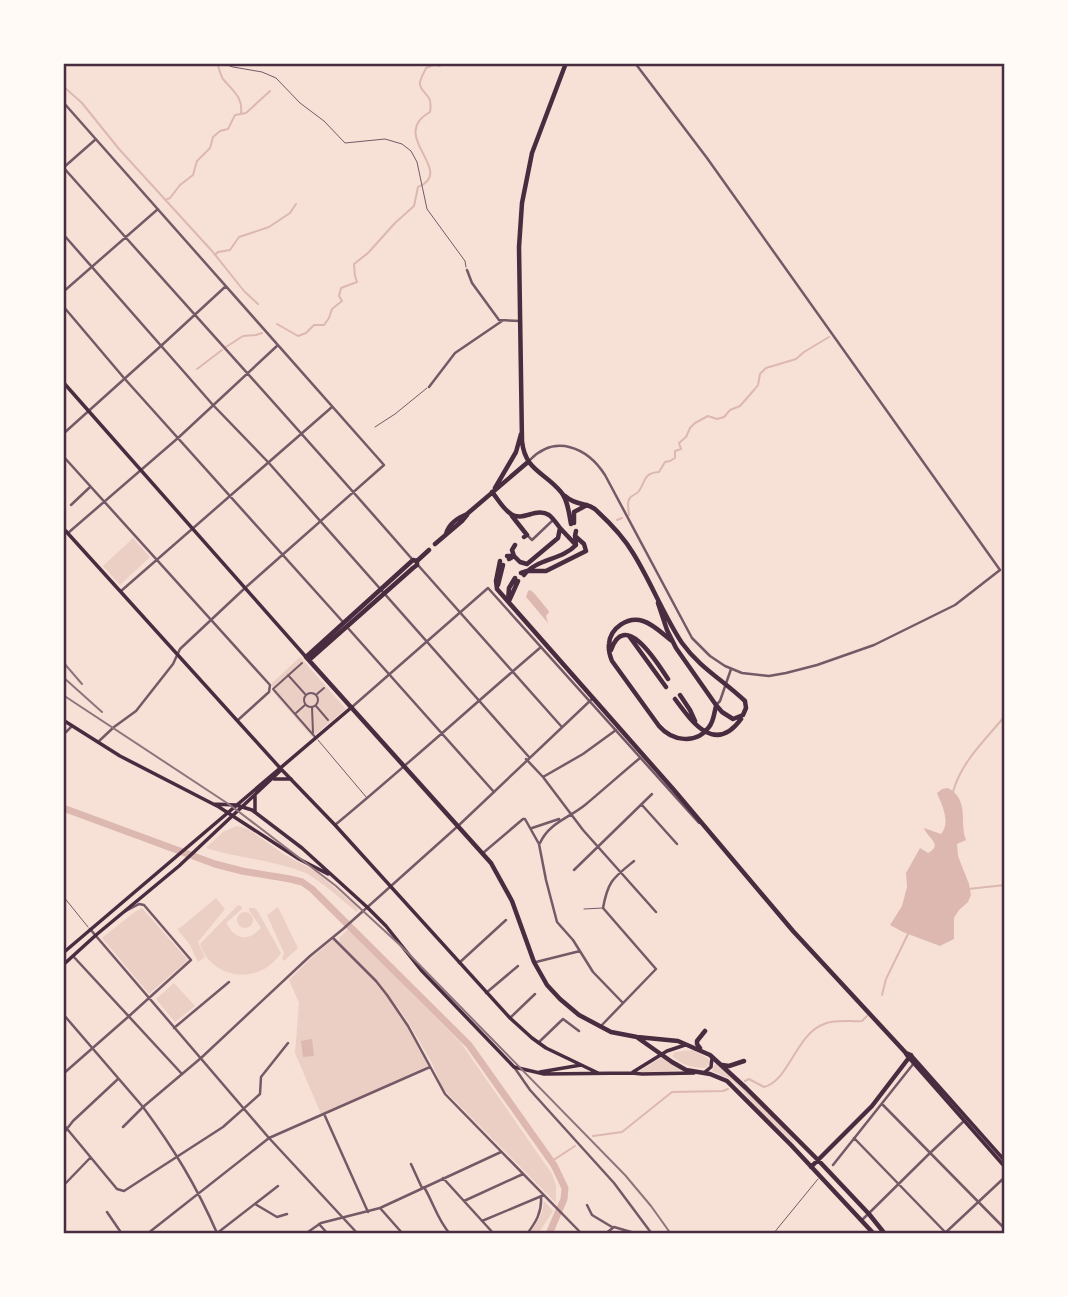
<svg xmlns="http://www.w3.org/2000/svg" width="1068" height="1297" font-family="Roboto,sans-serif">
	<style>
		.green { fill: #ebcfc5 }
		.water { fill: #dcb8b0 }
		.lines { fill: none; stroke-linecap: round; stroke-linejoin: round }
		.stream { stroke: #dcb8b0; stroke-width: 2 }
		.river { stroke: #dcb8b0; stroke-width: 7 }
		.service { stroke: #755966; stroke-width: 1 }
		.pedestrian { stroke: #755966; stroke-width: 2 }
		.minor { stroke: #755966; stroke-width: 2.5 }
		.tertiary { stroke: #755966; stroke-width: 2.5 }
		.secondary { stroke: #4a2c40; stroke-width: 3.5 }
		.primary { stroke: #4a2c40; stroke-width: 3.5 }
		.trunk { stroke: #4a2c40; stroke-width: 4.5 }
		.rail { stroke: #8f747c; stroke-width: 2 }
		.neatline { fill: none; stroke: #4a2c40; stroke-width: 2.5 }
	</style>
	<rect width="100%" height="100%" fill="#f7e1d7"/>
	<path class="green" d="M133,538L150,557L120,585L103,566Z
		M300,657L346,709L312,737L273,692L272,683Z
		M237,826L248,829L285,855L315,871L356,906L358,910L357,912C344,902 318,878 303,872C272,860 238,858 206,848L224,831Z
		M216,898L225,909L198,942L205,957L198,962L190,945L177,929L181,927Z
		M238,905L242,907V909L226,923C236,940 247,942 261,928L249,910V908H254L257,910L281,953C266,977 233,982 212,963C206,958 203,951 200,944Z
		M278,907L298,948L284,961L282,958L284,953L267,915Z
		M142,908L187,959V961L149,994L102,938L136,911Z
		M237 920a8 8 0 1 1 16 0a8 8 0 1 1-16 0Z
		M348,929L461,1043L552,1174L556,1185V1203L443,1089L432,1063L408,1022L395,1003L428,1066L321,1114L295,1053L299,1003L289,980L311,958L335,938L340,942L339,938Z
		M174,983L195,1006L175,1022L156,999Z
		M693,1050L709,1059L710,1063L706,1068C692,1068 682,1065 672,1056L675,1052Z
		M662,1057L683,1070L636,1073Z
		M715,1063L744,1088L791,1137L797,1146L760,1111L737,1085L728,1078L712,1071Z
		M544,1201L553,1211L538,1234H530L542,1213Z"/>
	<path class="water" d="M530,590L534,593L548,610L549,612L546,616L548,623L526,597L528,591Z
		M948,788C970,800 959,822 966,840L957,844L958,856L969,884L971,895L968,902L959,910L954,918V939L940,946L903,932L890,925L902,906L907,887L906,873L920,848L928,853C944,844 927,838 924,828L941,834C951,823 942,805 937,793L942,789Z
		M312,1039L314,1056L303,1057L301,1041Z"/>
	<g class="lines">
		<path class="stream" d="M217,63C219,68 220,74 223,79C233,91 243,97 241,113
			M63,86L82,103L119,149L212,251L244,291L258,304
			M165,200L170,198L180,185L193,175L197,161L210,148L213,137L220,131L228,129L235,115L246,113L270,91
			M215,255L218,252L230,250L239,237L269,227L290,213L296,204
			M277,324L298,336L306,333L314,325H324L329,318L332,309L342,301L339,296L341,288L357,282L355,276L354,264L368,253L395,223L414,206L418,187C457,171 387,136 430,112C433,93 423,96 420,85C419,80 424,73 426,68L434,65L440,66L442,63
			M226,347L243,336L256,335L262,333
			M197,369L222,350
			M629,515C629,510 626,502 630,498C632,495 637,494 639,491C646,481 643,473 659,472L665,462L670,461L675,458V451L681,449L679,443L686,437L690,428L695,423L708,416L717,419L724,417L730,410L740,406L754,390L758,385L760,374L766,368L796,359L804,352L829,337
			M617,520L622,518
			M953,792C961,762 985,740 1005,716
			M968,889L1005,885
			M882,995L886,979L909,932
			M745,1081L749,1079L764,1087C789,1081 796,1034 824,1024C836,1019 849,1022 862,1021L867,1016
			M593,1136L622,1132L672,1092L723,1091L728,1089
			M552,1161L575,1146"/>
		<path class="river" d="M63,808L215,864L242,871L290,879L302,882L312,889L469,1045L554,1165L565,1188L564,1199L549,1234"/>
		<path class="service" d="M221,63L233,67L262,72L276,78L300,103L324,121L345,143L385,139L402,144L411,151L417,162L427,209L465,261L466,267
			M375,427L395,414L427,388
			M318,740L367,798
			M63,896L88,927
			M584,909L603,908
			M773,1234L818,1179"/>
		<path class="pedestrian" d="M302,663L273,689L316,738
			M288,675L305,694
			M304 700a7 7 0 1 1 14 0a7 7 0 1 1-14 0Z
			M317,694L324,688
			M316,706L328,720
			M312,707L313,733
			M296,713L305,705"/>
		<path class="minor" d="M63,102L384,465L245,588L180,649L173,664L136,711L114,727L98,742
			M63,167C179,298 297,427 412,559
			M63,168L96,139
			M467,270L472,283L499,320L520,321
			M63,292L158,209
			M63,306L124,378L343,622
			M162,345L226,286
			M429,387L455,353L502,321
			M63,456L270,685L269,692L238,720
			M71,505L90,487
			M68,533L178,438L278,345
			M527,535L532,540L552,521
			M417,564L561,726
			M121,591L332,407
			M347,627L494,792
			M716,705L720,701L731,669
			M63,735L72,726
			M526,759L543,777L583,830L656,912
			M543,777L583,754L616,730
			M642,805L677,844
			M335,825C405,767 472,706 541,647
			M532,828L559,819
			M540,843C549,823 569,818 585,805C604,789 622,773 640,758
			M483,853L523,819H525L539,844L546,880L557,922L573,940L593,972L623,1003
			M574,870L652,794
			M90,929L269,1138L358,1234
			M333,938L376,981L387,995L408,1026L445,1094L582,1234
			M73,956L182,1074
			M536,962L580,951
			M459,963L506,920
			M486,993L518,966
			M510,1018L535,994
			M600,1027L656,969L603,908C608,881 613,878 634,861
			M174,1028L229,982
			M538,1043L563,1019L579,1031
			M63,1074L128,1017L191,960L144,905L139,904L124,912
			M882,1104L1005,1229
			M325,1116L368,1212
			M63,1124L117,1189L124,1191L223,1127L260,1094L261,1077L288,1043
			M123,1127L143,1107C174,1149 196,1185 217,1233
			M63,1134L73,1121L118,1079
			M854,1138L947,1234
			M411,1164L422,1188
			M833,1165L914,1063
			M443,1178L494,1234
			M63,1186L90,1158
			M424,1187C434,1204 437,1219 450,1234
			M464,1201L523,1174
			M255,1204L277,1217L287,1214
			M587,1205L592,1215L612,1227
			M380,1208L403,1234
			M107,1212L122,1234
			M862,1220L930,1153L964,1121
			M482,1221L544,1195
			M319,1224L328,1234
			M147,1234L269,1138L430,1067
			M216,1234L278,1186
			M305,1234L321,1223L380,1208L501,1152
			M527,1234C536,1222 542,1212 541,1197
			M605,1234L614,1227L638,1234
			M944,1234L1005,1177"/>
		<path class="tertiary" d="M63,234L213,405L268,462L529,757
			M63,434L162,345
			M530,460C555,434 587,447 605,475L692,638L710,656L725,666L742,673L769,676L786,673L817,665L874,645L955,605L1000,570L707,158L635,63
			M352,707L488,588L699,823
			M63,1014L143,1107L201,1058L310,956L343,929L458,826L593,698
			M514,1067L530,1090L614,1183L652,1234"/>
		<path class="secondary" d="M63,528L281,769L335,825L510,1018L532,1038L546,1048L598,1073
			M63,720L120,756L219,807L299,859L328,874
			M213,804L236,805L252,810L302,848L367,907L386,926L421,970L514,1067L544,1074L632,1073L642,1074L694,1073
			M911,1055L1005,1161
			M909,1058L1005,1167
			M540,1072L581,1065
			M633,1072L667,1051L685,1045
			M705,1072L711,1067L712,1058"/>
		<path class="primary" d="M63,382L306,657
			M274,779H291
			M255,811V796
			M63,953L352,707
			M63,965L96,935L179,866L280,771"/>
		<path class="trunk" d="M566,63L532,153L522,203L519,247L522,441C525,471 545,472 561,492C568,500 569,514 571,524
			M495,488L516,452L521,434
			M492,492C498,499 503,509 511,514C523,522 536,507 549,515C553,518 557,524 560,528L558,538L527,564L520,562L514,556H507
			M565,496C577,507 588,501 598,512C611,524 624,538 633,553C651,582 663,614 682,643C700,668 723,680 745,701L746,708L743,715L733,719L722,712L716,705L676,648L667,630L658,603
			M512,516L527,535L524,537
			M574,523V512L587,505
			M560,528L575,544
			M446,534C449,523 458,518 467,514L528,462
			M435,544L462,521L467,515
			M429,550L417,561L413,560L306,657L491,863L512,901L534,962L547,985L560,999L579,1015L611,1032L637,1037L678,1041L710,1055L746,1088L818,1160L869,1214L885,1234
			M509,559L514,556L512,550L515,545
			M500,561L496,581L497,589L674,790L793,931L905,1052L909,1058
			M521,573L527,571H546L586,551L584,544L575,536L576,531
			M524,575C536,559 562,560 576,545L575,536
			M498,585L503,565
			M508,601L509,588L515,578
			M509,601L518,581
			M629,636L666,687
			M672,641C663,634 653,624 643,621C628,616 610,628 609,644C608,650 610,656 612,661L659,726C672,741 696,745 709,727C714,721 714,713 716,706
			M611,650C625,609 658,664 668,679
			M309,660L413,568L417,565V561
			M680,695L690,710L695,721
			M675,699C692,722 715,755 741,719
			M638,1038L672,1062L686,1070L710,1074L727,1081L791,1145L874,1234
			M700,1048L697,1044V1041L705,1031
			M722,1065L729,1066L744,1061
			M811,1167L872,1106L911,1055L906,1053"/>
		<path class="rail" d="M63,662L82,684
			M63,677L102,712
			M63,695L230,805L336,886L401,946L625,1175L651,1206L671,1234"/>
	</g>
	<rect width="1068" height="1297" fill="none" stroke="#fffaf5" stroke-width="130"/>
	<rect x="65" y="65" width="938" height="1167" class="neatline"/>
</svg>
